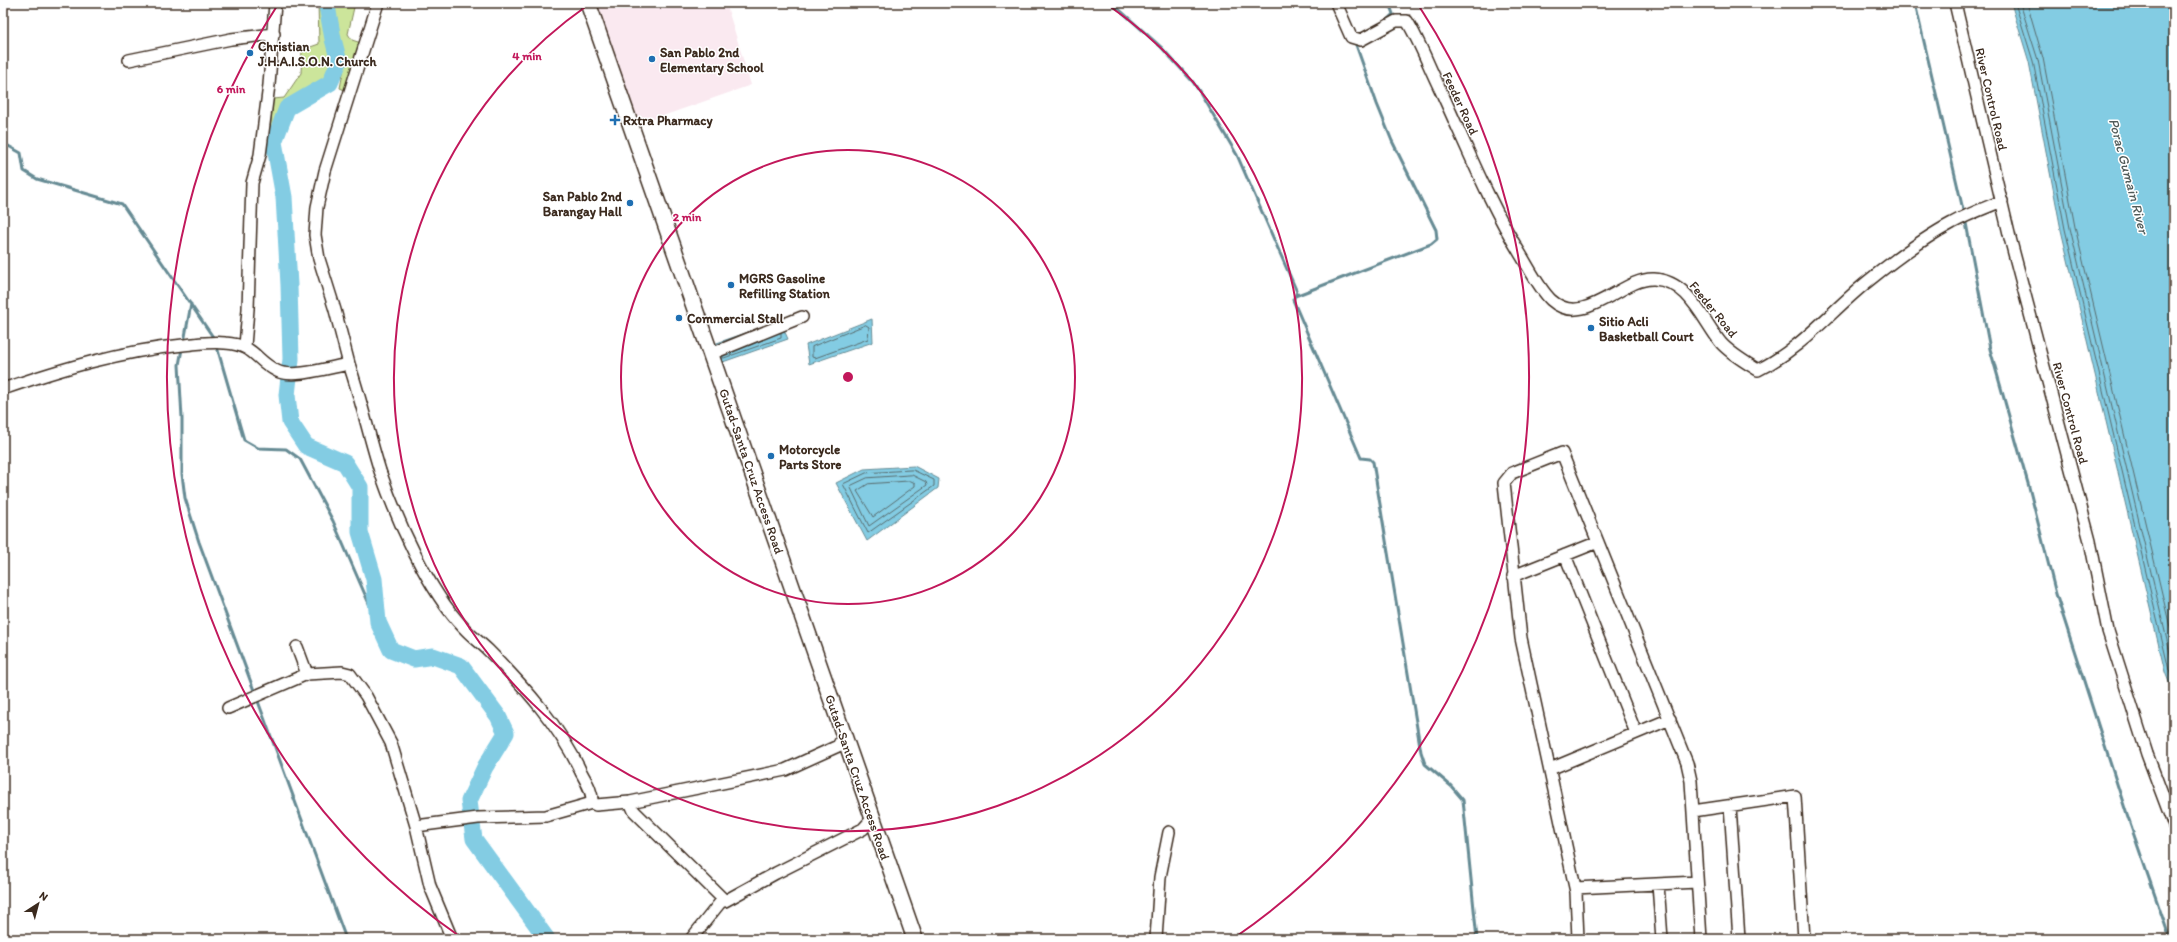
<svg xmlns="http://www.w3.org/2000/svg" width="2177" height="942" font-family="Itim,sans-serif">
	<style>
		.built { fill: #fae9f0 }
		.green { fill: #cce59b; stroke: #84885c }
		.water { fill: #83cce3; stroke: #668b94 }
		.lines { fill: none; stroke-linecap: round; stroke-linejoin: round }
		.shore { stroke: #586b6d; stroke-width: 1 }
		.stream { stroke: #668b94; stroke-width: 3 }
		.river { stroke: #83cce3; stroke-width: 17 }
		.street-casing { stroke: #3b2a1e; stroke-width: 14 }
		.secondary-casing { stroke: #3b2a1e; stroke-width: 18 }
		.street { stroke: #fff; stroke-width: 11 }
		.secondary { stroke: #fff; stroke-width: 15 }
		.ring { fill: none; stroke: #c2185b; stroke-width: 2 }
		.poi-dot { fill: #1f6fb2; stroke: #fff; stroke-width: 1.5 }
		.labels { text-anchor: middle; stroke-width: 3; stroke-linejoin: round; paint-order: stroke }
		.poi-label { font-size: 13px; font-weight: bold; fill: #3b2a1e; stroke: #fff; text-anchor: start }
		.street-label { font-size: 13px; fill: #3b2a1e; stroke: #fff }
		.water-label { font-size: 14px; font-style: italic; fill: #515b59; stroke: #fff }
		.centre { fill: #c2185b; stroke: #fff; stroke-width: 2 }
		.ring-label { font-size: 12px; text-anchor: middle; font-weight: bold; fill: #c2185b; stroke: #fff; stroke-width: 3; stroke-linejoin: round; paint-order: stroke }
	</style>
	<rect width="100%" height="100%" fill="#fff"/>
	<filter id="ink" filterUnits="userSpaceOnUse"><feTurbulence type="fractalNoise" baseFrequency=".025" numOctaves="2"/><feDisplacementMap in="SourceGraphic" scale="8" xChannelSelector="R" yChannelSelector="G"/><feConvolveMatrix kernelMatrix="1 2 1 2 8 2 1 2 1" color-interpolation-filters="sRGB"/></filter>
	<g filter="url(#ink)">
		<path class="built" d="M594,3H726L751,85L637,125Z"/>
		<path class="green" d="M318,3L334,62L325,81L281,109L269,141L273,99L284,98L301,73L302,50L319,44Z
			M334,3H355L348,34L352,40L364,44L347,91L340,88L345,63L331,9Z"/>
		<path class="water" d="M2011,3H2173L2174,8V695L2165,672L2061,230L2029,62Z
			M872,319L873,342L809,364L806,345Z
			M780,321L788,339L720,363L714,344Z
			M914,466L939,479L938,488L867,541L836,483L864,469Z"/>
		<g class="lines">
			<path class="shore" d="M2015,3L2033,61L2065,229L2169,670L2174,684
				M2020,3L2038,60L2070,228L2174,670
				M2027,3L2043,58L2075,227L2174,644
				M866,325L869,327L868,339L815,358L812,357V347Z
				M722,357L724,358L781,338V333
				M913,470L934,480V486L868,533L843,484L866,473Z
				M912,475L926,482L927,485L869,526L850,486L867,478Z
				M911,481L915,483V486L873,517L857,491L868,484Z"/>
			<path class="stream" d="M1112,3L1161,47L1193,82L1201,94L1237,155L1297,292L1293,300L1361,458L1370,459L1373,462L1421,752L1425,764L1451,786L1463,800L1477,939
				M1915,3L1964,214
				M1387,20L1393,14L1389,3
				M3,143L21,153L24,171L37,179L122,204L213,337
				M1966,223L1990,349L2029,487L2056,594L2127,815L2170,939
				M1295,296L1431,244L1437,239L1436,230L1392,141L1377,104L1355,42
				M184,342L191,304
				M217,347L244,440L258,448L286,449L300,459L333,521L370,606L377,613
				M182,349L179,365L182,418V474L185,498L199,542L346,939"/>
			<path class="river" d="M329,3L327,6L333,39L339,62L330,83L287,108L274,142L284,197L289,285L291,359L287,395L290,422L306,446L345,463L360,487V532L374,579L378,622L391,650L414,659L433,656L461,666L498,716L506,733L485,767L469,801L474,839L547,939"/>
			<g class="street-casing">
				<path id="street" d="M1336,3L1351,37L1361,40L1396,21H1407C1420,42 1429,67 1440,89C1466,145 1489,203 1521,255C1529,268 1540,290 1551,300C1584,330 1622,277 1654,279C1689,281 1702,319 1721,343C1731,354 1745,362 1758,370C1801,349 1830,312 1867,282C1893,261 1922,239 1952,223C1968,214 1985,208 2002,201
					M1955,3L2010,238L2090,541L2108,631L2147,754L2174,826
					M129,60L231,39L274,34
					M245,346L248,309L252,183L260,155L269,85L275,3
					M711,354L802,317
					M349,364C361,399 369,436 380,471C397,520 428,591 464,628C471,636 480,642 488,650C525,687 559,725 581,772C586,781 593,792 592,803
					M3,389C61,369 121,351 183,345C196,344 211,341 225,343C256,345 254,360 277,371C293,379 331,367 349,364L335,310L319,259L315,235L317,207L325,171L378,3
					M1565,555L1636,733
					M1513,576L1598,542
					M297,647L307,674L342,672L350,674L366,696L391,743L416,826L478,818L546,816L592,803L596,805L630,802L785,770L838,746L844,735
					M228,708L307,674
					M1550,769L1670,719
					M630,802L634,811L725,901L776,873L863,829L873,818
					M1730,806L1739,939
					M1693,811L1795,796L1804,939
					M416,826L430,886L452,939
					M1658,884L1662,939
					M1575,888L1697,882
					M691,939L723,899
					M1156,939L1160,877L1169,832
					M1578,939L1576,892L1521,638L1504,483L1512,473L1562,453L1687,763L1691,781L1701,939"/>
			</g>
			<g class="secondary-casing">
				<path id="secondary" d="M588,3L915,939"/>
			</g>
			<use href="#street" class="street"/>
			<use href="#secondary" class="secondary"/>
		</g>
	</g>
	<g class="ring">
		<circle cx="848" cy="377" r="227"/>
		<path d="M1108 5A454 454 0 1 1 588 5"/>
		<path d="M462 938A681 681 0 0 1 277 6M1419 6A681 681 0 0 1 1234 938"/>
	</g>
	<g class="poi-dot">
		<circle cx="250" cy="53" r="4"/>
		<circle cx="652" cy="59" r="4"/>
		<path d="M613 114h4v4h4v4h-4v4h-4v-4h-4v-4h4z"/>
		<circle cx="630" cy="203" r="4"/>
		<circle cx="731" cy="285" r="4"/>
		<circle cx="679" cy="318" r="4"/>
		<circle cx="1591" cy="328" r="4"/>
		<circle cx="771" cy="456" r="4"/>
	</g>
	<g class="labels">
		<g class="poi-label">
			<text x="258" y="51">Christian<tspan x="258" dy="15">J.H.A.I.S.O.N. Church</tspan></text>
			<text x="660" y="57">San Pablo 2nd<tspan x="660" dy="15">Elementary School</tspan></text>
			<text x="623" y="125">Rxtra Pharmacy</text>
			<text x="622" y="201" text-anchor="end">San Pablo 2nd<tspan x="622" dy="15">Barangay Hall</tspan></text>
			<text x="739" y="283">MGRS Gasoline<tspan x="739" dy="15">Refilling Station</tspan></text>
			<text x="687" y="323">Commercial Stall</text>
			<text x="1599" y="326">Sitio Acli<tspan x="1599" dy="15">Basketball Court</tspan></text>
			<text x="779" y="454">Motorcycle<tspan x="779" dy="15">Parts Store</tspan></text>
		</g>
		<g class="street-label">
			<text transform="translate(1992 99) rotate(77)" y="5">River Control Road</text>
			<text transform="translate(1461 103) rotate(65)" y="5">Feeder Road</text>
			<text transform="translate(1714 309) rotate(51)" y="5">Feeder Road</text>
			<text transform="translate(2071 413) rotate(75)" y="5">River Control Road</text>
			<text transform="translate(752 471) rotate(71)" y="5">Gutad-Santa Cruz Access Road</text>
			<text transform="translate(858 777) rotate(71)" y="5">Gutad-Santa Cruz Access Road</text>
		</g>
		<g class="water-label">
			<text transform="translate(2129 176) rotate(75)" y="5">Porac Gumain River</text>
		</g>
	</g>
	<circle cx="848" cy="377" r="6" class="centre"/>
	<g class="ring-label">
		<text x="527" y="60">4 min</text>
		<text x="231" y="93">6 min</text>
		<text x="687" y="221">2 min</text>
	</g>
	<rect width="2177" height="942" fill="none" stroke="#fff" stroke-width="16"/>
	<rect x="8" y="8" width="2161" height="926" fill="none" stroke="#3b2a1e" stroke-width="1.5" filter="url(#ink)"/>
	<g transform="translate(38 904) rotate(36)" stroke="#ffffff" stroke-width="3" paint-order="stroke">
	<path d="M0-3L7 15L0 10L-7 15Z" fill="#3b2a1e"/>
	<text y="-6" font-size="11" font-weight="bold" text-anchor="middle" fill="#3b2a1e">N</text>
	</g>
</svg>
